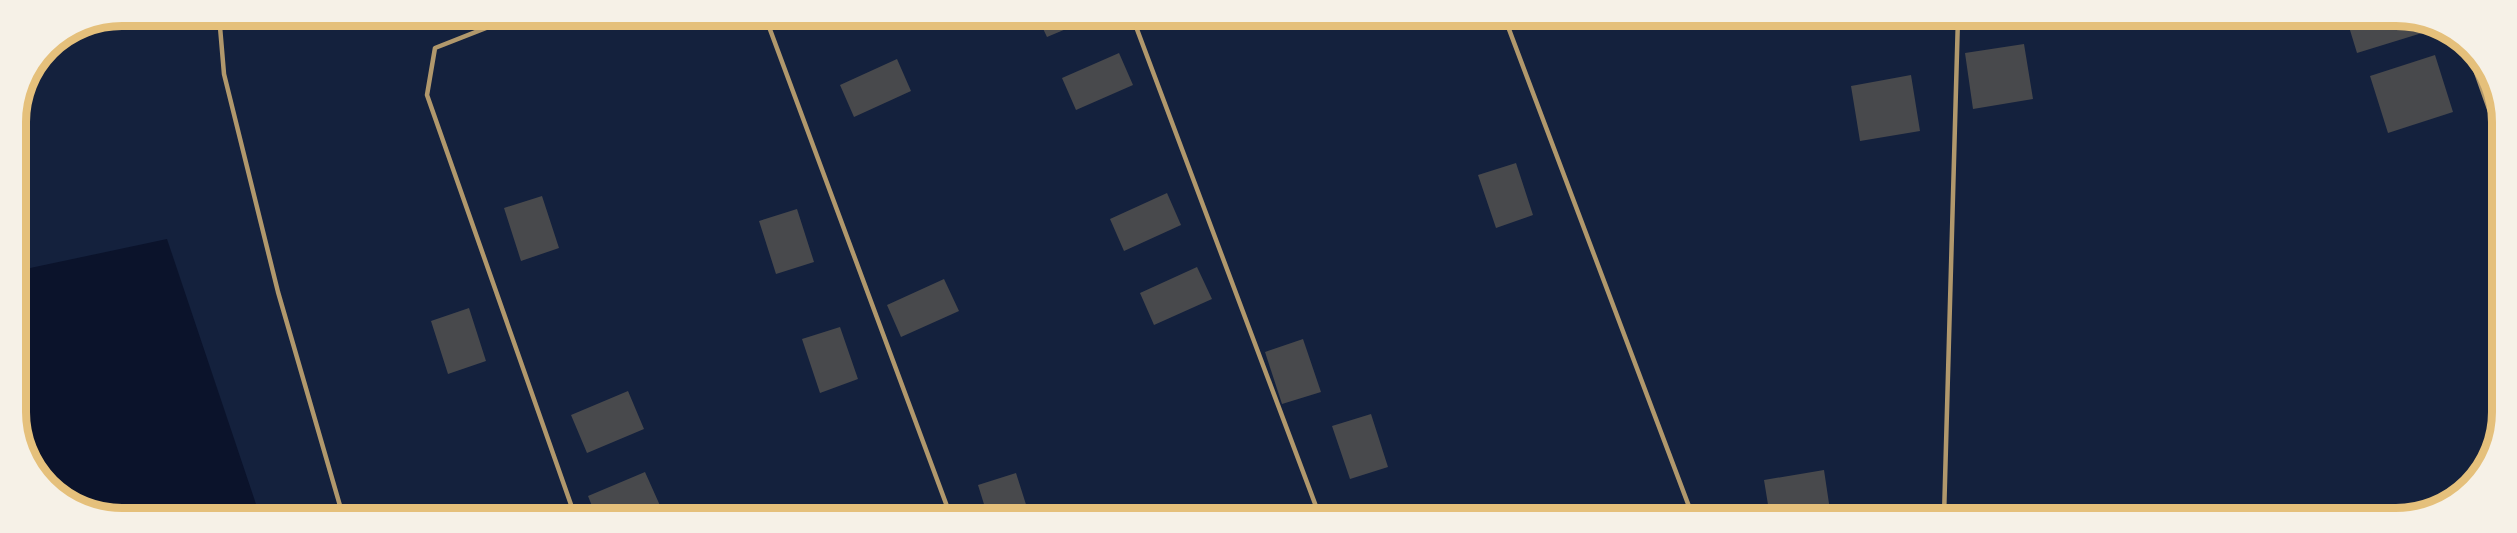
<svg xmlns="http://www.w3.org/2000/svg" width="2517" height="533" font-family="'Roboto Condensed',sans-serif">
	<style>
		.water { fill: #0b132b }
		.building { fill: #48494c }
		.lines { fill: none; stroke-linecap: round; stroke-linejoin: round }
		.service { stroke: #b1986c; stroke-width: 4.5 }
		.rim { fill: none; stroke: #e5c07b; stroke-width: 8 }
	</style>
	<rect width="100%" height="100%" fill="#14213d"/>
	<path class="water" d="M167,239L260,516H101L47,487L17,432L16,271Z"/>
	<path class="building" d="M1037,16H1097L1047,37Z
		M2346,17H2416L2422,33L2357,53Z
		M2024,44L2033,99L1973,109L1965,53Z
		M1119,53L1133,85L1076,110L1062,78Z
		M2435,55L2453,112L2388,133L2370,76Z
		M897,59L911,91L854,117L840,85Z
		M1911,75L1920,131L1860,141L1851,86Z
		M1516,163L1533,215L1496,228L1478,175Z
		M1167,193L1181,225L1124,251L1110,219Z
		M542,196L559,248L521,261L504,208Z
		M797,209L814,262L776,274L759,221Z
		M1197,267L1212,299L1154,325L1140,293Z
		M944,279L959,311L901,337L887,305Z
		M469,308L486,361L448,374L431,321Z
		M840,327L858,379L820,393L802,339Z
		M1303,339L1321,392L1282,404L1265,352Z
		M628,391L644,429L587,453L571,415Z
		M1371,414L1388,467L1350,479L1332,426Z
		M1824,470L1831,517H1770L1764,480Z
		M645,472L662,510L647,516H596L588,496Z
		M1016,473L1030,517H988L978,485Z"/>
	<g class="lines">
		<path class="service" d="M219,15L224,74L278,292L343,516
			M519,15L435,48L427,95L575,516
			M765,16L951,517
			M1132,16L1320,517
			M1504,16L1693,517
			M2466,44L2500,140
			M1944,517L1958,17"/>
	</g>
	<path d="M0 0H2517V533H0ZM122 26H2396A96 96 0 0 1 2492 122V412A96 96 0 0 1 2396 508H122A96 96 0 0 1 26 412V122A96 96 0 0 1 122 26Z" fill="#f6f1e7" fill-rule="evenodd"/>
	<path class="rim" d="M122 26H2396A96 96 0 0 1 2492 122V412A96 96 0 0 1 2396 508H122A96 96 0 0 1 26 412V122A96 96 0 0 1 122 26Z"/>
</svg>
